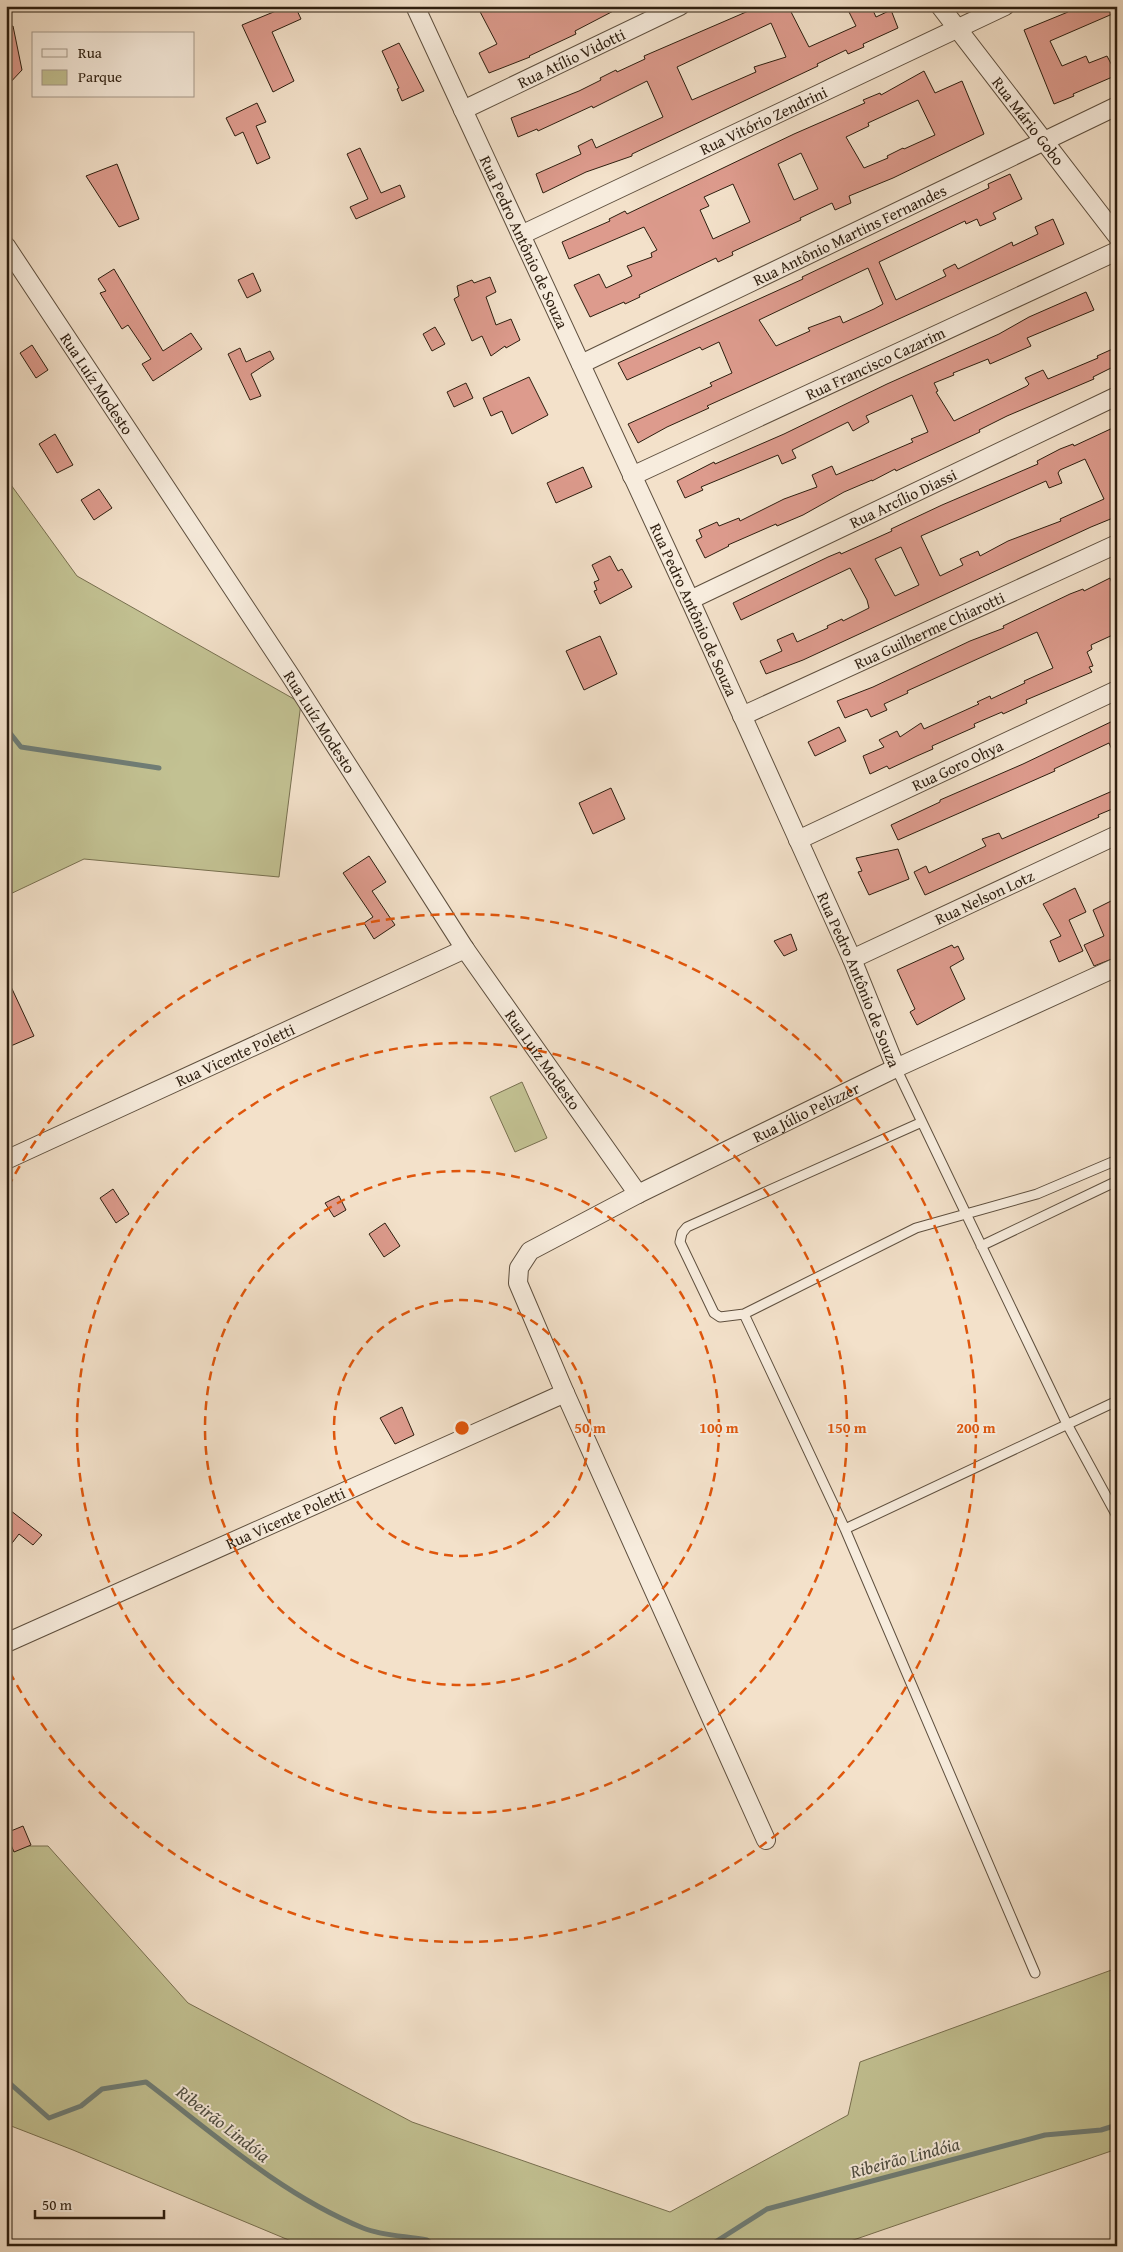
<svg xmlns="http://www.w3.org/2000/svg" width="1123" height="2252" font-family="'Gentium Book Plus',serif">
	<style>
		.green { fill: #c2c192; stroke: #787050 }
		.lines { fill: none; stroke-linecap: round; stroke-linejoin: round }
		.stream { stroke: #6f7d76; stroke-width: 5 }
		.building { fill: #dd9b8d; stroke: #2d1e0f; fill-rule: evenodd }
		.lane-casing { stroke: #5e4f3e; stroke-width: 11 }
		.street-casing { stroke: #5e4f3e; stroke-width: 20 }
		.lane { stroke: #f7ecdd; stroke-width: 9 }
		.street { stroke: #f7ecdd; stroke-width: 18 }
		.ring { fill: none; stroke: #df560c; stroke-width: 2.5; stroke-dasharray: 9 6 }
		.labels { text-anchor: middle; stroke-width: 4; stroke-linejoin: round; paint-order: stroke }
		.street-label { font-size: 16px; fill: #2d1e0f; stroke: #f7ecdd }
		.water-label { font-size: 18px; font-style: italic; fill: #4e4e42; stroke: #f7ecdd }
		.centre { fill: #df560c; stroke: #f7ecdd; stroke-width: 2.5 }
		.ring-label { font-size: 15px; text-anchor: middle; font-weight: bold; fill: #df560c; stroke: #f7ecdd; stroke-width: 4; stroke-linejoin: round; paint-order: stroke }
	</style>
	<rect width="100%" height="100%" fill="#f3e1ca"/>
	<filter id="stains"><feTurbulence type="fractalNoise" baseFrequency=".004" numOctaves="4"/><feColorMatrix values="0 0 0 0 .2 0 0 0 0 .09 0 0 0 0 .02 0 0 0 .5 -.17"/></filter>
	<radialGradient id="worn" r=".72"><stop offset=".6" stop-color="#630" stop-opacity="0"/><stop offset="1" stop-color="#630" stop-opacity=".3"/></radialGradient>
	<path class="green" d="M6,478L77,576L301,703L279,877L84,859L6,896Z
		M522,1082L547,1138L515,1152L490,1097Z
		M6,1846H48L188,2003L412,2122L670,2212L848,2115L860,2062L1117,1968V2149L836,2246H303L73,2150L6,2124Z"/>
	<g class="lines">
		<path class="stream" d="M6,728L21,747L159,768
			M6,2080L49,2118L81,2106L102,2089L146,2082C214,2134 282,2195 363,2228C382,2236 407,2236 427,2240L436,2246
			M709,2246L767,2209L1045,2135L1101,2130L1117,2125"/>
	</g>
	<path class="building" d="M288,6H295L301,19L272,32L294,81L273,92L242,25Z
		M477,6H623L575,31L576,34L529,56L530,57L489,73L479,53L497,44Z
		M760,6H788L809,47L856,26L846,6H871L876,17L891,10L898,28L863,44L864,47L848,54L846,50L817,64L818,66L632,154V156L586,172L543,193L536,174L581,154L578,146L592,139L596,148L663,117L647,81L593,108L592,106L538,131L537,129L518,137L511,118L579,91L601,80L600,78L616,70L617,72L645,59L644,56ZM771,23L786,57L754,67L756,72L692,100L677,67Z
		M1077,6H1117V12L1050,41L1062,66L1086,56L1089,63L1107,56L1117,75L1073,94L1074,96L1054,104L1024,30L1068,12L1067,10Z
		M13,26L22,70L6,87V27Z
		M399,43L424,91L402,101L397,89L399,88L382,51Z
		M924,71L935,93L962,81L984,134L893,178L849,196L851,203L835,210L832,203L800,218L801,220L732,252L733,255L718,262L716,258L639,295L640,297L625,304L624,302L590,317L574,285L599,274L606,288L632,276L627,266L652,257L651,253L657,250L644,227L569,259L562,242L610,221L609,219L625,211L627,214L794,134L865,103L863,100L880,93L881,95ZM918,100L935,135L904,149L903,148L887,156L888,158L864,168L846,137L869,126L868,123ZM801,153L818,189L794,200L778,164ZM733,184L750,222L713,239L700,210L709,206L704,197Z
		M257,103L266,122L256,126L270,158L257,164L243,132L235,136L226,118Z
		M360,148L381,193L400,185L405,197L356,219L350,207L368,199L347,154Z
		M117,164L139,219L119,227L86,176Z
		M1010,174L1022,199L993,213L996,219L980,226L977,219L966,224L965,221L879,262L896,300L946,276L943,270L955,264L958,269L1012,242L1013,246L1038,234L1035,227L1053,219L1064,244L707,406L709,408L667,427L638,443L628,424L712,386L710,383L732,373L719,342L702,350L700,347L627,380L618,363L803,279L802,277L989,188L988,184ZM868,268L883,304L874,309L843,323L840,316L808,328L810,331L776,346L759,320Z
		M114,269L163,351L191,333L202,349L153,381L142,364L151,359L128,325L122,329L100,293L106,291L98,279Z
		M253,273L261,291L247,298L238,280Z
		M490,277L496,292L486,297L496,325L511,319L520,340L506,348L505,346L491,356L482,336L472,341L454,299L459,296L457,286L472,280L474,283Z
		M1086,292L1094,310L1027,338L1031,346L990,364L988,359L953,373L954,375L934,383L938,391L936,392L954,421L1027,386L1029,384L1025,378L1043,370L1048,379L1098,358L1097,356L1117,347V365L1093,377L1094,379L1007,416L979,430L980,432L896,471L895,469L872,481V480L844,492L803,515L777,526L776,524L728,545L729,546L705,558L696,540L702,537L699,530L717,522L719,526L739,518L740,521L784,499L817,487L812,475L832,466L836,475L913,442L911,439L928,432L912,395L866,416L869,422L853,431L848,422L792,450L796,458L782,464L778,455L701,487L703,490L685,498L677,481L714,462L715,464L784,434L887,384L999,334L1029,317Z
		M435,327L445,344L432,351L423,334Z
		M32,345L48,370L36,378L20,353Z
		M240,348L246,362L270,351L274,359L251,374L261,396L250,400L228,354Z
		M529,377L548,415L512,434L502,411L491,416L483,398Z
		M466,383L473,398L454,407L447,392Z
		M1117,426V527L1113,518L1091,527L803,660L766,674L760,661L782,651L777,640L793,633L797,642L828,628L827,626L842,619L843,621L869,608L867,600L850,568L741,620L733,603L828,557L840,552L841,554L892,531L891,529L942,505L1038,464L1037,461L1060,449L1073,444L1074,446ZM1085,459L1104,499L1060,519L1061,521L1008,541L980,556L978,551L960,559L963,565L940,576L921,536L1046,481L1049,488L1062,483L1058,473L1060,470ZM901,547L919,585L895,596L875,559Z
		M55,434L73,465L57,473L39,444Z
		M583,467L592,487L556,503L547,483Z
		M99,489L112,508L94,520L81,500Z
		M610,556L618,571L622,569L632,587L600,604L594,591L597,590L594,582L599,580L592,565Z
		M1110,578L1117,596V633L1091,645L1092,649L1087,652L1093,666L1089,667L1092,672L1026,700L1027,703L1003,714L1002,712L974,724L975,727L932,746L933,749L917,756L889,769L887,766L870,774L863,756L884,747L879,740L897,731L900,737L921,723L924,729L979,704L977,702L990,696L991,699L1025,683L1024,681L1053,668L1037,632L907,691L908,693L884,704L887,710L871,717L867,709L845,718L837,701L873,687L970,641L1004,628L1003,626L1070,594L1083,589L1084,591Z
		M600,636L617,674L584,690L566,651Z
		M1117,719V761L1109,743L1054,769L1055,771L898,840L891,825L940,802V800L1023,764Z
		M839,727L846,741L815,756L808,742Z
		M611,788L625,819L593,834L579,803Z
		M1117,789V807L1098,815L1099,817L925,895L914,872L926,866L929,873L986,846L982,839L999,833L1002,839Z
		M898,849L909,879L869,895L858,872L862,871L856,858Z
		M369,856L386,882L372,891L395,925L374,939L364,923L373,917L343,873Z
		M1075,888L1086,912L1069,920L1083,951L1059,962L1050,941L1061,936L1043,904Z
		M1117,898V957L1094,966L1084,945L1104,936L1093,910Z
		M791,934L797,950L784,956L774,941Z
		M952,945L954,948L958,946L964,959L950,967L965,999L917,1025L910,1012L915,1009L897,970Z
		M6,976L34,1036L6,1048Z
		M113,1189L129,1214L116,1223L100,1198Z
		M339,1196L346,1210L334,1217L325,1203Z
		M385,1223L400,1246L384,1257L369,1234Z
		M402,1407L414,1435L395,1444L380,1418Z
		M6,1507L42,1535L33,1545L19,1534L6,1551Z
		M23,1826L31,1845L14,1852L6,1833Z"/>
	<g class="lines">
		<g class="lane-casing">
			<path id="lane" d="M896,1068L1067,1424L1117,1516
				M922,1122L687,1227L682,1233L680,1242L714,1313L720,1317L744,1314L916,1228L1037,1194L1117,1160
				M981,1246L1117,1181
				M744,1314L845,1529L1035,1973
				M845,1529L1117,1401"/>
		</g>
		<g class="street-casing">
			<g id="street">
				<path id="s1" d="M415,6L690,600L852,959L896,1068"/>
				<path id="s2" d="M940,6L1117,236"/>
				<path id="s3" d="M463,110L680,6"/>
				<path id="s4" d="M521,235L1005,6"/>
				<path id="s5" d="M6,246L290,675L465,949L638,1194"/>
				<path id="s6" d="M581,364L1117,106"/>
				<path id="s7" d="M632,476L1117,251"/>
				<path id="s8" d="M690,600L1117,396"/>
				<path id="s9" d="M742,716L1117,544"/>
				<path id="s10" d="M798,840L1117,690"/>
				<path id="s11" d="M852,959L1117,835"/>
				<path id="s12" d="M6,1160L465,949"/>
				<path id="s13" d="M6,1643L565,1393"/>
				<path id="s14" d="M766,1840L565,1393L518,1283L519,1268L530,1251L638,1194L896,1068L1117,967"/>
			</g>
		</g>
		<use href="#lane" class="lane"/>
		<use href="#street" class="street"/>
	</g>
	<g class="ring">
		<circle cx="462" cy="1428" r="128"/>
		<circle cx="462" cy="1428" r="257"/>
		<circle cx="462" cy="1428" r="385"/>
		<path d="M8 1187A514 514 0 1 1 8 1669"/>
	</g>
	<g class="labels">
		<g class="street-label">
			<text dy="6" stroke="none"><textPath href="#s3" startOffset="120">Rua Atílio Vidotti</textPath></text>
			<text dy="6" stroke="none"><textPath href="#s4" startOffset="268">Rua Vitório Zendrini</textPath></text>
			<text dy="6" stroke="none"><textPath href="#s2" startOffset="145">Rua Mário Gobo</textPath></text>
			<text dy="6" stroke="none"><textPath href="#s6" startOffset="298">Rua Antônio Martins Fernandes</textPath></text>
			<text dy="6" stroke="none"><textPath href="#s1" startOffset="260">Rua Pedro Antônio de Souza</textPath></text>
			<text dy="6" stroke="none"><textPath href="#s7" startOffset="268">Rua Francisco Cazarim</textPath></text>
			<text dy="6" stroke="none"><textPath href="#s5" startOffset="165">Rua Luíz Modesto</textPath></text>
			<text dy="6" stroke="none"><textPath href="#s8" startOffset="236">Rua Arcílio Diassi</textPath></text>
			<text dy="6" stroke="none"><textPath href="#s1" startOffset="665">Rua Pedro Antônio de Souza</textPath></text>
			<text dy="6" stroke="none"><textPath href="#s9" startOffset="206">Rua Guilherme Chiarotti</textPath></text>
			<text dy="6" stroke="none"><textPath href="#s5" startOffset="570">Rua Luíz Modesto</textPath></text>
			<text dy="6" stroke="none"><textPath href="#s10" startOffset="176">Rua Goro Ohya</textPath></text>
			<text dy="6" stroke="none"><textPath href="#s11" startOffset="146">Rua Nelson Lotz</textPath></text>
			<text dy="6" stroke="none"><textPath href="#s1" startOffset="1070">Rua Pedro Antônio de Souza</textPath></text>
			<text dy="6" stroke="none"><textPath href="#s12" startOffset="252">Rua Vicente Poletti</textPath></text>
			<text dy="6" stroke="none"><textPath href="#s5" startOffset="975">Rua Luíz Modesto</textPath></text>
			<text dy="6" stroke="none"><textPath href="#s14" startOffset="954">Rua Júlio Pelizzer</textPath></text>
			<text dy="6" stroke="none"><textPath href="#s13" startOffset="306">Rua Vicente Poletti</textPath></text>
		</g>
		<g class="water-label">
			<text transform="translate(223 2124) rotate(38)" y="6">Ribeirão Lindóia</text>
			<text transform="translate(905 2158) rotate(-15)" y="6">Ribeirão Lindóia</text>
		</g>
	</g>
	<circle cx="462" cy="1428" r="8" class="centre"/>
	<g class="ring-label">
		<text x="590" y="1433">50 m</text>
		<text x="719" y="1433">100 m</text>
		<text x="847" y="1433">150 m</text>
		<text x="976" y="1433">200 m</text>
	</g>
	<rect width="1123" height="2252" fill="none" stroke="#f3e1ca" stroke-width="25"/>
	<rect x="8" y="8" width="1108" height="2237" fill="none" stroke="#2d1e0f" stroke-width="2.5"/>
	<rect x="12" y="12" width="1098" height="2227" fill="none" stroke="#2d1e0f"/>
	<rect x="32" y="32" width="162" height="65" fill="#f7ecdd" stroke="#a69a8b"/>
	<rect x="42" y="49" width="25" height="8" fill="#f7ecdd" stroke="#a69a8b"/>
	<text x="78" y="58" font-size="15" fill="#2d1e0f">Rua</text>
	<rect x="42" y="70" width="25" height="15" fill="#c2c192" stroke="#a69a8b"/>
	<text x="78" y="82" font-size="15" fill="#2d1e0f">Parque</text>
	<path d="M35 2210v8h129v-8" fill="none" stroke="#2d1e0f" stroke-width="2.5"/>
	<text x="42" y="2210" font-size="15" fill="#2d1e0f" stroke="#f7ecdd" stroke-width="4" paint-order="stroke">50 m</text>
	<rect width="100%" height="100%" filter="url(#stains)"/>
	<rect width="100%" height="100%" fill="url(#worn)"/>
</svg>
